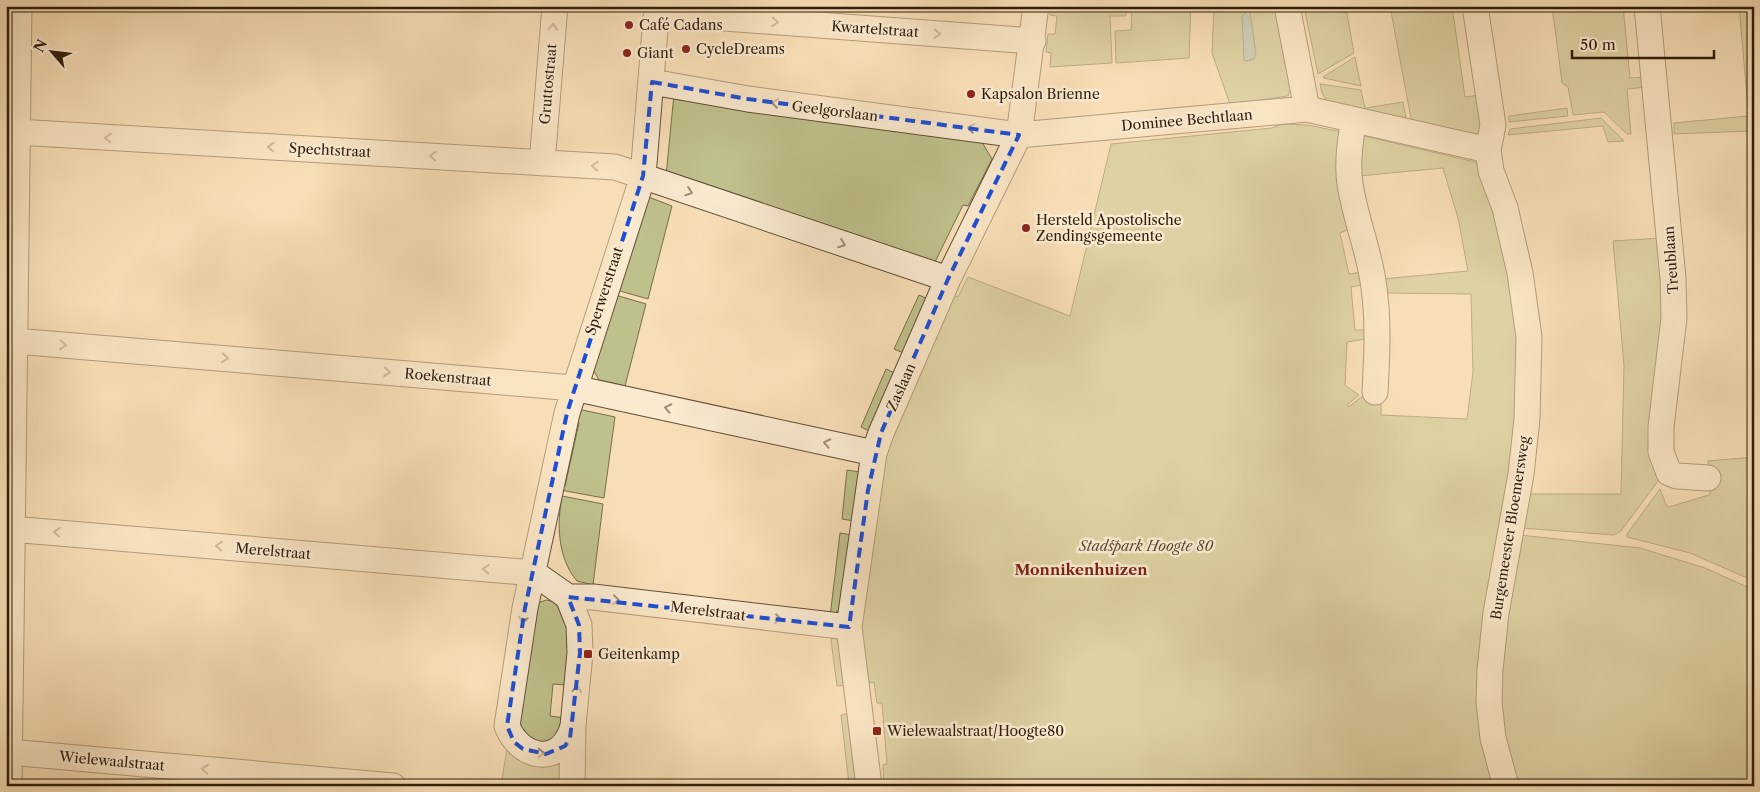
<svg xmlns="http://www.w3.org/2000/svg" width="1760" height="792" font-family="'Libre Caslon Text',serif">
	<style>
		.green { fill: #bfc18c; stroke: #786f4c; fill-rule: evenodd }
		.water { fill: #9fbbb4; stroke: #737c71 }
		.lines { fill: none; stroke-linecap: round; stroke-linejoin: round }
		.minor-casing { stroke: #624d36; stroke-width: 27 }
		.minor { stroke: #faead0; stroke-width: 25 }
		.oneway { stroke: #9f8e78 }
		.marked { fill: none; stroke: #1d4ed8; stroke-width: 4; stroke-dasharray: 10 6; stroke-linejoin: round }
		.poi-dot { fill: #8f2418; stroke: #faead0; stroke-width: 2 }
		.labels { text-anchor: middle; stroke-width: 5; stroke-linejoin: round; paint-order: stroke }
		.poi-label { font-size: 14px; fill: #301d0c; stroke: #faead0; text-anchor: start }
		.street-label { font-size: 14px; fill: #301d0c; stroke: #faead0 }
		.park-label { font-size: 14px; font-style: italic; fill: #5b4e32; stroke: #faead0 }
		.neighbourhood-label { font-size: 15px; font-weight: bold; fill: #7a1f14; stroke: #faead0 }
	</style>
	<rect width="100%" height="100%" fill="#f8deb6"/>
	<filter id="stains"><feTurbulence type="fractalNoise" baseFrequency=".004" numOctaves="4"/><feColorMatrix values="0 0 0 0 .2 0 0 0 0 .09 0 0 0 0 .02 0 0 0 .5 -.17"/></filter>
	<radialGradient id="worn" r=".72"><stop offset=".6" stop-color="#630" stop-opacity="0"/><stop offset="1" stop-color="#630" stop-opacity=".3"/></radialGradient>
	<path class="green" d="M1051,6H1126V16H1110L1112,63L1050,67L1051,53L1046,52L1048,34H1055L1057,16L1050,15Z
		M1132,6H1191L1189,58L1116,63L1115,31L1131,30Z
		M1214,6H1275L1290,81L1291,88L1288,96L1230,104L1212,53ZM1247,11L1254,59L1247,61L1242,16Z
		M1390,6H1452L1465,97L1480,95L1483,113L1479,133L1474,136L1412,124Z
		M1552,6H1623L1630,78L1646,77L1647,87L1627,89L1631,134H1627L1604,112L1573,115L1568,87L1562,83Z
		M1739,6H1754V131L1751,108H1748Z
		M1304,7L1347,13L1354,53L1318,74Z
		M1355,57L1361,86L1324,78L1323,77Z
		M1320,84L1361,90L1365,108L1403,102L1407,123L1328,103L1322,93Z
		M674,94L984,138L983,144L992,159L968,206L963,205L933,266L666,176Z
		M1567,108L1568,116L1509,122V116Z
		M1748,116L1749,131L1674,134V123Z
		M1601,118L1624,141L1608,142L1603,126L1508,135L1510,129Z
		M1282,124L1308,125L1342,132L1352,228L1340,233L1349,274L1362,272L1364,285L1351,287L1355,330H1369L1366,339L1347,342L1345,385L1359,395L1347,405L1348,407L1363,396L1381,404V415L1467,419L1473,372L1471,294L1384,293L1382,279L1468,271L1458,218L1443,168L1359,176L1360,135L1475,162L1478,165L1502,234L1519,345L1496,786H884L883,765L887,764L882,703H877L874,682L870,683L863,658L859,628L881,462L952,295L958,297L968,277L1070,316L1111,144L1272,128Z
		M646,196L672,206L648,299L613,289L624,275L644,214L640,207Z
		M1661,238L1665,297L1654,467L1658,481L1621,531L1614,535L1521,528L1528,494H1621L1624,365L1613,241Z
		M612,294L646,304L625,386L599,380L592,368Z
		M919,295L930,300L906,354L894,349Z
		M886,369L897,374L871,432L861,427Z
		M578,409L615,417L604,498L560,490L565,486L579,423L575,417Z
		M1754,457V581L1690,553L1627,537V534L1660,489L1666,505L1669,507L1709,495L1711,491L1708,461Z
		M847,470L860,472L854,521L842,519Z
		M562,496L603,504L593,585L577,581C557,557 557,524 562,496Z
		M840,533L852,535L841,608L830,617Z
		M1520,535L1640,548L1705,568L1754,590V786H1515L1503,737L1499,671Z
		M546,600C578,604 568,663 567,685L553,684L550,716L565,718L552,744L528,741L516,717L538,603Z
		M833,635L839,641L846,685L837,686L831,640Z
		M850,713L859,783L849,784L841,715Z
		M507,748L560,759L567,786L502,780Z"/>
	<path class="water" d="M1247,11L1250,12L1256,54L1254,59L1246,61L1244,60L1242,16Z"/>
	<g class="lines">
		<g class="minor-casing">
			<path id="minor" d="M1287,6L1307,109
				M1475,6L1493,125L1488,150L1491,171L1505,208L1520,273L1529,337L1527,419L1521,474L1496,613L1490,670L1489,702L1493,738L1506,786
				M1647,6L1673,278L1674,318L1661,427V452L1669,473L1677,476L1708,478
				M657,13L1033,41
				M652,82L748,99L1019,135L1307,109L1488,150
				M1354,120C1350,140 1347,164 1350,184C1355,217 1368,248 1373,281C1379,318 1377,354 1375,392
				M17,132L615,167L948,279
				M542,163L555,6
				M15,341L574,388L874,453
				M11,529L534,573
				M534,573L568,597L579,625L580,653L573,726L572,786
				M568,597H593L849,627
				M573,726C562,766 521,761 507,726L525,608L567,413L643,176L657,6
				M9,752L393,786
				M9,786L19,6
				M869,786L849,627L874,453L881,433L948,279L1019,135L1036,6"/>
		</g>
		<use href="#minor" class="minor"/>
	</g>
	<defs><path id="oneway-chevron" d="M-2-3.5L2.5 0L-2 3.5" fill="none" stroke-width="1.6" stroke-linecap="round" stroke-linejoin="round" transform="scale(1.25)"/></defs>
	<g class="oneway">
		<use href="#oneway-chevron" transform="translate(775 22) rotate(4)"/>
		<use href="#oneway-chevron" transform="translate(553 27) rotate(-85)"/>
		<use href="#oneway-chevron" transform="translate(937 34) rotate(4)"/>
		<use href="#oneway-chevron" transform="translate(775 103) rotate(-172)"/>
		<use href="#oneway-chevron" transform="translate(971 128) rotate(-171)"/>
		<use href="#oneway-chevron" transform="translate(108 138) rotate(-177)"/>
		<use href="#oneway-chevron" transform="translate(271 147) rotate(-177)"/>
		<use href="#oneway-chevron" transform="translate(433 156) rotate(-177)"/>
		<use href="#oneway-chevron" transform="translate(595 166) rotate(-176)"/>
		<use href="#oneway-chevron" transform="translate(689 192) rotate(19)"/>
		<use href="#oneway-chevron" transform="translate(842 244) rotate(19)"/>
		<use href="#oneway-chevron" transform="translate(63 345) rotate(5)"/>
		<use href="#oneway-chevron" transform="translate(225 358) rotate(5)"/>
		<use href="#oneway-chevron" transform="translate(387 372) rotate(5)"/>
		<use href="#oneway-chevron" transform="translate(668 408) rotate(-168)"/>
		<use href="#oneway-chevron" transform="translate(827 443) rotate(-168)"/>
		<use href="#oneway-chevron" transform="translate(57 532) rotate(-175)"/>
		<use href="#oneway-chevron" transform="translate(219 546) rotate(-175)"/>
		<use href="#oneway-chevron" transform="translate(486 569) rotate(-175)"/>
		<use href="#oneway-chevron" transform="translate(616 600) rotate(7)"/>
		<use href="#oneway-chevron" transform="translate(778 619) rotate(7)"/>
		<use href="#oneway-chevron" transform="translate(523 620) rotate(99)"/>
		<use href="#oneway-chevron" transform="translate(577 689) rotate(-85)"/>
		<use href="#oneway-chevron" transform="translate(541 753) rotate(2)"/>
		<use href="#oneway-chevron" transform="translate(205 769) rotate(-175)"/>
	</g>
	<path d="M0 0H1760V792H0ZM652,82L748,99L1019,135L948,279L881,433L868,490L849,627L568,597L579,625L580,653L570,738L565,746L546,754L523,749L514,742L507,726L525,608L567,413L643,176Z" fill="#f8deb6" fill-opacity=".55" fill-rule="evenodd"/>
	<path class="marked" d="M652,82L748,99L1019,135L948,279L881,433L868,490L849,627L568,597L579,625L580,653L570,738L565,746L546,754L523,749L514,742L507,726L525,608L567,413L643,176Z"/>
	<g class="poi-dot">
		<circle cx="629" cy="25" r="5"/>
		<circle cx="686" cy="49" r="5"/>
		<circle cx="627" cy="53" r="5"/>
		<circle cx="971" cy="94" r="5"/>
		<circle cx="1026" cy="228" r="5"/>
		<rect x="583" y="649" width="10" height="10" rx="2.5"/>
		<rect x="872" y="726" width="10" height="10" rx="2.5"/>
	</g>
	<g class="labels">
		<g class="poi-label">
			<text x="639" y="30">Café Cadans</text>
			<text x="696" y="54">CycleDreams</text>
			<text x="637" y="58">Giant</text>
			<text x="981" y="99">Kapsalon Brienne</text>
			<text x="1036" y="225">Hersteld Apostolische<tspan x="1036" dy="16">Zendingsgemeente</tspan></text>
			<text x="598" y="659">Geitenkamp</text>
			<text x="887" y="736">Wielewaalstraat/Hoogte80</text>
		</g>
		<g class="street-label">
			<text transform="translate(875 29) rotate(4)" y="5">Kwartelstraat</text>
			<text transform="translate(548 84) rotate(-85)" y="5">Gruttostraat</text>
			<text transform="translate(835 111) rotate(7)" y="5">Geelgorslaan</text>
			<text transform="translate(1187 120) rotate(-5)" y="5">Dominee Bechtlaan</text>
			<text transform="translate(330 150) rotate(3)" y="5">Spechtstraat</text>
			<text transform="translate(1671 260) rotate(-94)" y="5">Treublaan</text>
			<text transform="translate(604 291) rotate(-72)" y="5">Sperwerstraat</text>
			<text transform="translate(448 377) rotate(5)" y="5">Roekenstraat</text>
			<text transform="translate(901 387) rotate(-66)" y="5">Zaslaan</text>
			<text transform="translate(1510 528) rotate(-81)" y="5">Burgemeester Bloemersweg</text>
			<text transform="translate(273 551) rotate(5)" y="5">Merelstraat</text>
			<text transform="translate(708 611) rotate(7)" y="5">Merelstraat</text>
			<text transform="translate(112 761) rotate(5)" y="5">Wielewaalstraat</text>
		</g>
		<g class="park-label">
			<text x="1146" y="551">Stadspark Hoogte 80</text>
		</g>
		<g class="neighbourhood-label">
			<text x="1081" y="575">Monnikenhuizen</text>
		</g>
	</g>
	<rect width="1760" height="792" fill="none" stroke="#f8deb6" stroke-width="25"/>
	<rect x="8" y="8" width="1745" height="777" fill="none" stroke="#301d0c" stroke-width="2.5"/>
	<rect x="12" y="12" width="1735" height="767" fill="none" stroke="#301d0c"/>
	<g transform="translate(52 52) rotate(298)" stroke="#faead0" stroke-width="4" paint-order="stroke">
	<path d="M0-4L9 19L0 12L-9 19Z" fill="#301d0c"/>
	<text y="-8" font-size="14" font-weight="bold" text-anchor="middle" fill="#301d0c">N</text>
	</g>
	<path d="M1572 50v8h142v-8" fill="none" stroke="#301d0c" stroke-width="2.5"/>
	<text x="1580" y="50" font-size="15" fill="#301d0c" stroke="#faead0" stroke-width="4" paint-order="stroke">50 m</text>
	<rect width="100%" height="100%" filter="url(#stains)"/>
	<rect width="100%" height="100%" fill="url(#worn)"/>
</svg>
